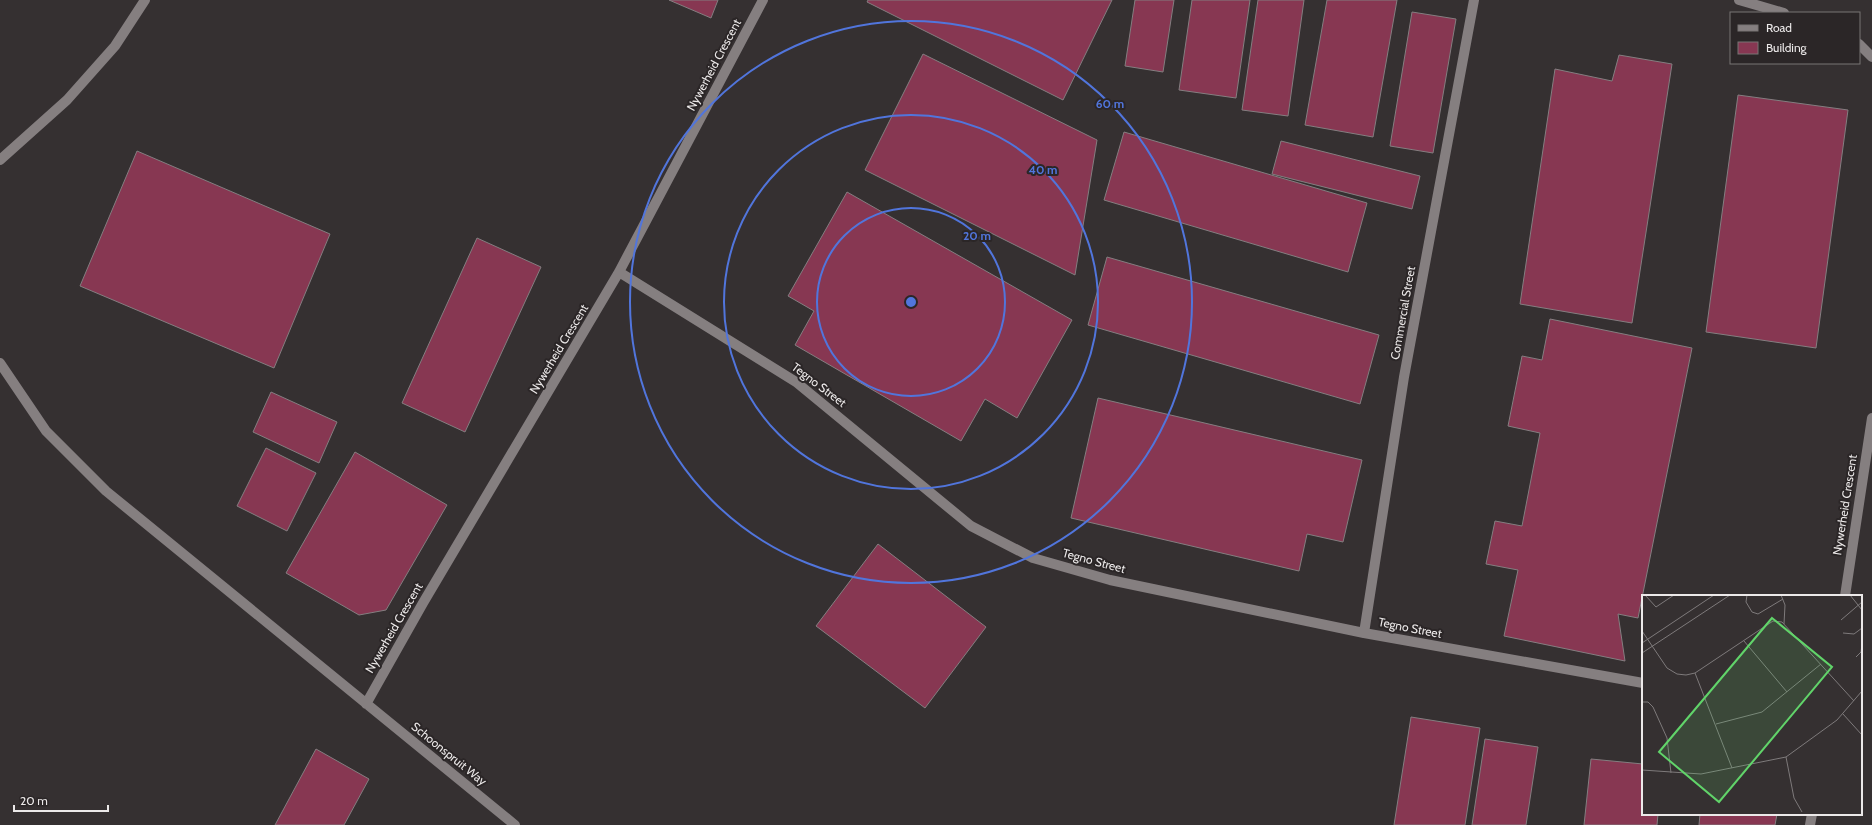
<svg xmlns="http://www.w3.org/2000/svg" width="1872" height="825" font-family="Cabin,sans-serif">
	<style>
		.building { fill: #873752; stroke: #847e80 }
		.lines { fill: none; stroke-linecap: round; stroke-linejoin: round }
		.minor { stroke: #857f80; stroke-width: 10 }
		.ring { fill: none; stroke: #5175dc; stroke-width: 2 }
		.labels { text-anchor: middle; stroke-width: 4; stroke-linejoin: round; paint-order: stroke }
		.street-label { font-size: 12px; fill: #ece9e9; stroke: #2b2627 }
		.inset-road { fill: none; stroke: #7e7a7b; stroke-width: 1 }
		.view { fill: #61d46a; fill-opacity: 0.15; stroke: #61d46a; stroke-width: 2 }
		.inset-edge { fill: none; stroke: #ece9e9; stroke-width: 2 }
		.centre { fill: #5175dc; stroke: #2b2627; stroke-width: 2 }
		.ring-label { font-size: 12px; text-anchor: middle; font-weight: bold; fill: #5175dc; stroke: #2b2627; stroke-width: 4; stroke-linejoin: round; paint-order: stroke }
	</style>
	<rect width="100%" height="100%" fill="#353031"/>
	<path class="building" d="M669,0H718L711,18Z
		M868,0H1112L1063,100L867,2Z
		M1135,0H1174L1163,72L1125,66Z
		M1192,0H1250L1236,98L1179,90Z
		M1258,0H1304L1288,116L1242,110Z
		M1327,0H1397L1373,137L1305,125Z
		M1412,12L1456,19L1433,153L1390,146Z
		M923,54L1097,140L1075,275L865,170Z
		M1619,55L1672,64L1632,323L1520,304L1555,69L1612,81Z
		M1738,95L1848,110L1816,348L1706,332Z
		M1124,132L1367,203L1348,272L1104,200Z
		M1281,141L1420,176L1412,209L1272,174Z
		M137,151L330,234L274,368L80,286Z
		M847,192L1072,320L1017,418L985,399L961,441L795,345L814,311L788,296Z
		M477,238L541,267L465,432L402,403Z
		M1107,257L1379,335L1360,404L1088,325Z
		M1550,319L1692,348L1638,618L1618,614L1625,661L1504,636L1518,570L1486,564L1495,521L1522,526L1540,433L1508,426L1522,356L1542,360Z
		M271,392L337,422L319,463L253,432Z
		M1098,398L1362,460L1343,542L1307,534L1299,571L1071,518Z
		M266,448L316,473L287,531L237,506Z
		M355,452L447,505L386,610L359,615L286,573Z
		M878,544L986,627L925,708L816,626Z
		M1411,717L1480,728L1465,825H1394Z
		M1485,739L1538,747L1526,825H1472Z
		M316,749L369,779L344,825H275Z
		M1591,759L1643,764V814H1658L1657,825H1584Z
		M1700,814H1777L1775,825H1699Z"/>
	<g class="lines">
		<path class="minor" d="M1739,0L1784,13
			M1859,44L1872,57
			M0,160L67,100L115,46L145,0
			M619,272L796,382L971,526L1033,558L1110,580L1364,633L1643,683
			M0,363L46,431L106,491L515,825
			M1845,596L1872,418
			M1364,633L1404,377L1474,0
			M366,704L423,603L619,272L763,0
			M1810,825L1812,814"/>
	</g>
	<g class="ring">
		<circle cx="911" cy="302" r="94"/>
		<circle cx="911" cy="302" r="187"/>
		<circle cx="911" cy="302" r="281"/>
	</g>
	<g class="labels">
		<g class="street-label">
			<text transform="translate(714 65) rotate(-62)" y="4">Nywerheid Crescent</text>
			<text transform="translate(1403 313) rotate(-80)" y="4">Commercial Street</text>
			<text transform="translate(559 349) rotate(-59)" y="4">Nywerheid Crescent</text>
			<text transform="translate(819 385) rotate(37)" y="4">Tegno Street</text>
			<text transform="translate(1845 505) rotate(-81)" y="4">Nywerheid Crescent</text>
			<text transform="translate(1094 561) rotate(15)" y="4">Tegno Street</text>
			<text transform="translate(394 628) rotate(-60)" y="4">Nywerheid Crescent</text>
			<text transform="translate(1410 628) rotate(11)" y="4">Tegno Street</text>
			<text transform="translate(449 754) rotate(39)" y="4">Schoonspruit Way</text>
		</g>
	</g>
	<g transform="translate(1642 595)">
		<rect width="220" height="220" fill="#353031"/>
		<path class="inset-road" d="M3,0L14,12L32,0M105,0L104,7L110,17L116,19L141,4M139,0L143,10L142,29M208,0L220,15M199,25L220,7M0,36L25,73L35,79L44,80L53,78L131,26L140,27L212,106M201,38L212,39L220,33M102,46L145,97M0,48L72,0M0,58L88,0M214,62L219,57L220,49M53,78L90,173M0,107H6L11,112L25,143L29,178M201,119L220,140M74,129L120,117L179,69M144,162L152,203L160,217M0,175L59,179L144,162L195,125L220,96"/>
		<path class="view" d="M130,23L190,72L77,207L17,157Z"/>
		<rect width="220" height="220" class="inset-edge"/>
	</g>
	<circle cx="911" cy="302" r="6" class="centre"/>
	<g class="ring-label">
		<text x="1110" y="108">60 m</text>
		<text x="1043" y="174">40 m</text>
		<text x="977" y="240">20 m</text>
	</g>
	<rect x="1730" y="12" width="130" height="52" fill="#2b2627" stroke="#787475"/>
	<rect x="1738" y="25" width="20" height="6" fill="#857f80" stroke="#787475"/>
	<text x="1766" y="32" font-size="12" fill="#ece9e9">Road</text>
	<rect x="1738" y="42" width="20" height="12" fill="#873752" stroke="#787475"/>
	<text x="1766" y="52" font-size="12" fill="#ece9e9">Building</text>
	<path d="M14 805v6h94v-6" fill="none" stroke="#ece9e9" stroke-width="2"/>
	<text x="20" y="805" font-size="12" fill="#ece9e9" stroke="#2b2627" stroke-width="3" paint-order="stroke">20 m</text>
</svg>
